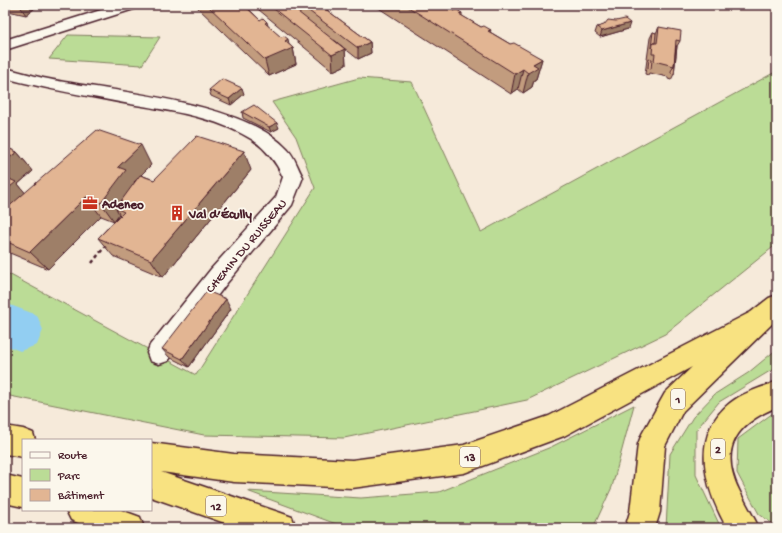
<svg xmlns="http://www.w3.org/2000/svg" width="782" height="533" font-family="'Gochi Hand',sans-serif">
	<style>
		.green { fill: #bbdc96; stroke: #827e60 }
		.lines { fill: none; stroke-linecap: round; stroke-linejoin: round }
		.river { fill: #92cef2; fill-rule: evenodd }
		.minor-casing { stroke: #4a1f2b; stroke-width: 3 }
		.highway-casing { stroke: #4a1f2b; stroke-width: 3 }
		.path { stroke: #4a1f2b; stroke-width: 2.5; stroke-dasharray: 3.5 3; stroke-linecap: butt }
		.minor { fill: #fbf7ec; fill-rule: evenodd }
		.highway { fill: #f8e281; fill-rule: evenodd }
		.wall { fill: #c29c7e; stroke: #4a1f2b }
		.shaded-wall { fill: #9e7f67; stroke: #4a1f2b }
		.building { fill: #e2b593; stroke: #4a1f2b }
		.labels { text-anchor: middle; stroke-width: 3.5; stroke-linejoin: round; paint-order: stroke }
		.shield { fill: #fbf7ec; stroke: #7f6065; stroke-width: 1 }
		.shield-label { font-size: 12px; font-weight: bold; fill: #4a1f2b }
		.poi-label { font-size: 13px; font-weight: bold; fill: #4a1f2b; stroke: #fbf7ec; text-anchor: start }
		.street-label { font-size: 13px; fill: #4a1f2b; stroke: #fbf7ec }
	</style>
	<rect width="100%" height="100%" fill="#f6eada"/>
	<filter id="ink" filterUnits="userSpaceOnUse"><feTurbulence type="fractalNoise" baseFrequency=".025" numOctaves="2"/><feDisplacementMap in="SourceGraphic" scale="8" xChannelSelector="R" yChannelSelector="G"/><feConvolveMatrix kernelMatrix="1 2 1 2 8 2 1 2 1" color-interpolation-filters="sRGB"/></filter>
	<g filter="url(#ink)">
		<path class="green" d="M68,35L160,37L142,65L49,59Z
			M777,71V244L665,334L527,400L344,438L204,435L5,395V272L196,375L315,188L296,137L272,102L359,78L412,82L481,232Z
			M777,349V369L770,371L719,402L696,430V475L721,528H666L670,454L693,417L715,394L748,373Z
			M634,405L612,487L593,528H347L247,491L361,498L439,492L551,447Z
			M777,410V527L759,514L737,473L738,439Z"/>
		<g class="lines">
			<path class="river" d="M5,303L37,315L43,330L37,345L20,351L5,345Z"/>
			<g class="minor-casing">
				<path id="minor" d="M117,5H139L137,8L5,50V40Z
					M5,68C18,71 30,75 43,78C109,92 243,100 288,150C295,157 298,169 303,177L292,205L227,283L168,361L159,364L150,361L147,353L150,345L211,269L276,197L283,177C276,162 267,150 253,140C217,117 171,111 130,104C88,96 46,89 5,78Z"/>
			</g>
			<g class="highway-casing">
				<path id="highway" d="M777,295V319L683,411L665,446L660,512L655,528H625L630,512L638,444L642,434L665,393L692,367L564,436L464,473L352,488L234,482L161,472L281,513L292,517L296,528H239L151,497V443L234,454L352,460L464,445L549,416L751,312L769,298Z
					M777,381V407C738,423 718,447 739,490C745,503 753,515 759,528H727C705,489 689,436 730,403C743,392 762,388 777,381Z
					M5,426L23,429L33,433L35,440H23V457L5,454Z
					M5,475L23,479V507L5,503Z
					M66,510H121L140,517L144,528H90L71,520Z"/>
			</g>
			<path class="path" d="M92,263L106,245"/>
			<use href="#minor" class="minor"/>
			<use href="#highway" class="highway"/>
		</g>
		<path class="wall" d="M5,5H39L26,15L8,11Z
			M197,5H247L249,7L250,10L260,20L267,22L268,26L293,48L296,64L269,76L198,8Z
			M253,5H320L370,42L371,53L358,59L334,40L345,49L346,65L333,71Z
			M374,5H444L454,11L462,13V16L481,27L491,30L490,32L510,44L542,59L536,79L534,80L532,87L523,93L518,89L511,94Z
			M597,27L628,29L600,37L595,33Z
			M659,27L680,41L677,46L674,74L671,80L668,79V77L649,73L648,75L645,74L650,38L653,32L656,33Z
			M209,90L244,94L231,105L211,96Z
			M242,112L279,128L271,132L243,118Z
			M5,147L17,152L33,171L18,184L25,193L151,165L141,175L154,180L251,170L163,277L113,256L98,238L120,215L119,214L114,221L101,216L48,269L5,251Z
			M231,309L189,367L169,357L162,349Z"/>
		<path class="shaded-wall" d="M19,5H39L26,15Z
			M630,23L628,29L600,37L602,31Z
			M288,39L290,49L293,48L296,64L269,76L265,60L285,41Z
			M370,42L371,53L358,59V48Z
			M345,49L346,65L333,71L332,55Z
			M542,59L536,79L534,80L532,87L523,93L528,73L533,64Z
			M523,69L518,89L511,94L515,74Z
			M242,88L244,94L231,105L229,99Z
			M5,99L8,102L5,104Z
			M277,123L279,128L271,132L269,127Z
			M141,145L151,165L134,182L138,189L116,208L119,214L114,221L101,203L118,167Z
			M244,151L251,170L163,277L151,260Z
			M17,152L33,171L18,184L32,201L5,225V161Z
			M86,197L101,216L48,269L30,252Z
			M226,299L231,309L189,367L182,359Z"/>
		<path class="building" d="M207,5H247L249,7H246L260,20L263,18L267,22L265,23L281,37L284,36L288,39L285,41L293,48L265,60Z
			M269,5H289L345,49L332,55Z
			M301,5H320L370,42L358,48Z
			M405,5H444L454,11L457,10L462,13L459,14L481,27L484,26L491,30L488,31L510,44L514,43L542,59L533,64L538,67L528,73L523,69L515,74Z
			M625,19L630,23L602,31L597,27L604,25L608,20L616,21Z
			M659,27L681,31L680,41L676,40L674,66L654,61L655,54H652L653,43H657Z
			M653,32L656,33L655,43H653L651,48Z
			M676,46H677L674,74L671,73V71L674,66Z
			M649,59L652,60L651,69L648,68Z
			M222,79L242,88L229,99L209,90Z
			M254,105L277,123L269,127L242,112Z
			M97,130L141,145L118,167L126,170L101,203L86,197L30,252L5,241V210Z
			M197,136L244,151L151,260L98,238L124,212L116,208L140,175L154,180Z
			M5,147L17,152L5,161Z
			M5,177L16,182L5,191Z
			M207,291L226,299L182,359L162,349Z"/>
	</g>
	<defs>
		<g id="office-bare" transform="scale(1.2)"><path d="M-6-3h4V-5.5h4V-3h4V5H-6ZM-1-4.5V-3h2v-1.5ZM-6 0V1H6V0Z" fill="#c8321e" stroke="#fbf7ec" stroke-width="2.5" paint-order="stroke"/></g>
		<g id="building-bare" transform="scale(1.2)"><path d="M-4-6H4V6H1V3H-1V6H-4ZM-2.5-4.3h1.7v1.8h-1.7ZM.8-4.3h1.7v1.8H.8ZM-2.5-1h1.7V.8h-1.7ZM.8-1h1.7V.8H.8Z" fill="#c8321e" stroke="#fbf7ec" stroke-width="2.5" paint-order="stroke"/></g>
	</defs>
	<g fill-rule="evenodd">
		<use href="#office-bare" x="90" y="203"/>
		<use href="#building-bare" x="177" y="213"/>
	</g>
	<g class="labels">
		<g class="shield">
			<rect x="671" y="389" width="14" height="20" rx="3"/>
			<rect x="711" y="439" width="14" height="20" rx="3"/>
			<rect x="460" y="447" width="20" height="20" rx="3"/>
			<rect x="206" y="496" width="20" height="20" rx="3"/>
		</g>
		<g class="shield-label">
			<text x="678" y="403">1</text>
			<text x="718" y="453">2</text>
			<text x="470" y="461">13</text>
			<text x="216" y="510">12</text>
		</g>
		<g class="poi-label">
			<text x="102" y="208">Adeneo</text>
			<text x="189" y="218">Val d’Écully</text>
		</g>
		<g class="street-label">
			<text transform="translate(245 245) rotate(-50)" y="5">CHEMIN DU RUISSEAU</text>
		</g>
	</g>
	<rect width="782" height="533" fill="none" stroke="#fbf7ec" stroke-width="20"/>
	<rect x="10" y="10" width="762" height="513" fill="none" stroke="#4a1f2b" stroke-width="1.5" filter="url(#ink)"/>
	<rect x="22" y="439" width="130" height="72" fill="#fbf7ec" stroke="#b4a19f"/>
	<rect x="30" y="452" width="20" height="6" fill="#fbf7ec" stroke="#b4a19f"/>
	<text x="58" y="459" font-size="12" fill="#4a1f2b">Route</text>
	<rect x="30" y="469" width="20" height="12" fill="#bbdc96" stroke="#b4a19f"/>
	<text x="58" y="479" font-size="12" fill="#4a1f2b">Parc</text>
	<rect x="30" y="489" width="20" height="12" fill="#e2b593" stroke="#b4a19f"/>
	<text x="58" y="499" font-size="12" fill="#4a1f2b">Bâtiment</text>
</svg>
